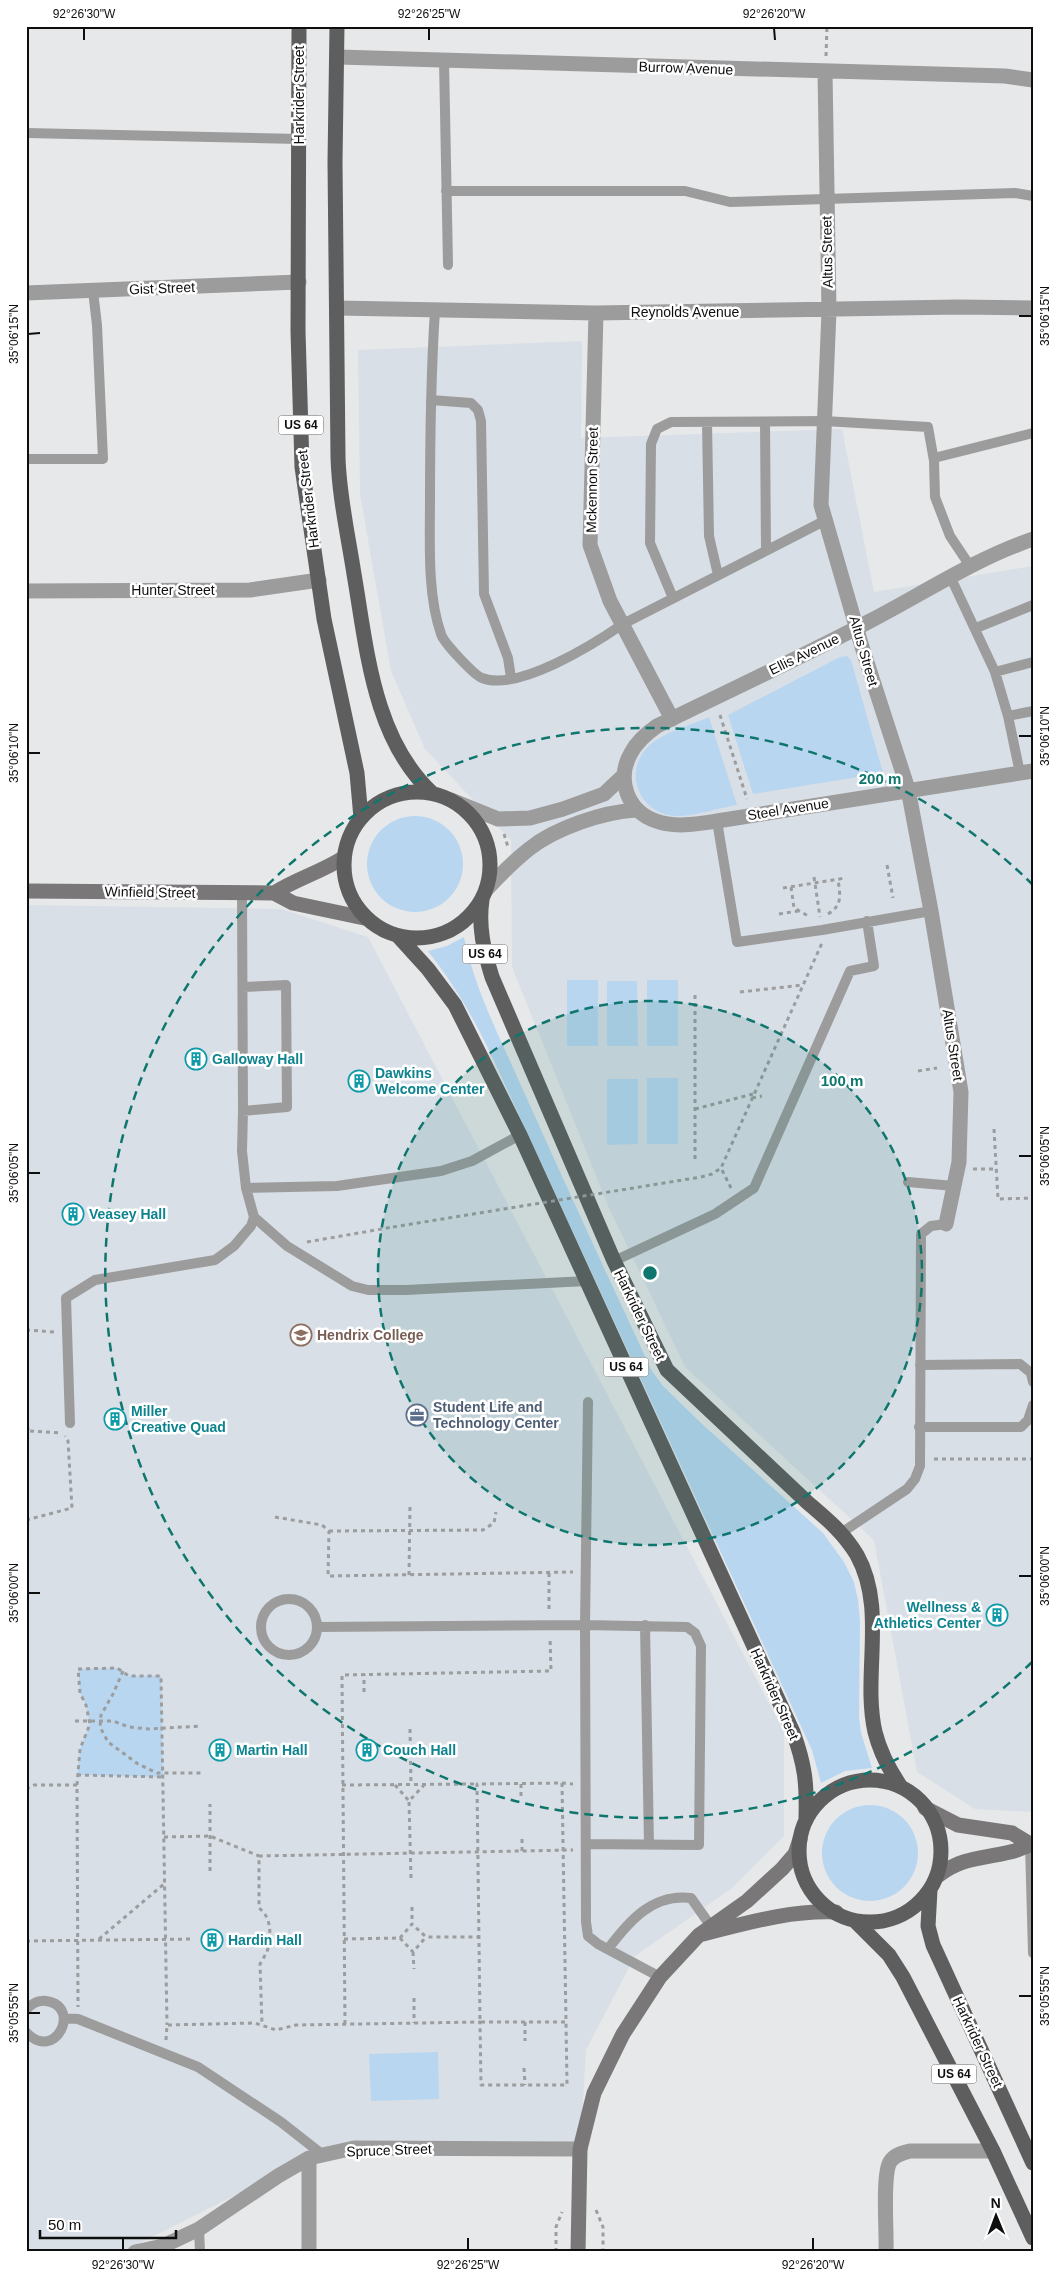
<svg xmlns="http://www.w3.org/2000/svg" width="1059" height="2278" font-family="Arial,sans-serif">
	<style>
		.built { fill: #d8dfe6 }
		.green { fill: #b9d6f1 }
		.lines { fill: none; stroke-linecap: round; stroke-linejoin: round }
		.path { stroke: #9c9d9e; stroke-width: 3; stroke-dasharray: 4 4; stroke-linecap: butt }
		.lane { stroke: #9d9c9c; stroke-width: 10 }
		.street { stroke: #9d9c9c; stroke-width: 15 }
		.secondary { stroke: #797778; stroke-width: 15 }
		.primary { stroke: #5f5e5e; stroke-width: 15 }
		.path-bridge { stroke: #9c9d9e; stroke-width: 3; stroke-dasharray: 4 4; stroke-linecap: butt }
		.ticks { fill: none; stroke: #0e0e0f; stroke-width: 2 }
		.ring { fill: none; stroke: #0f766e; stroke-width: 2.5; stroke-dasharray: 9 6 }
		.labels { text-anchor: middle; stroke-width: 5; stroke-linejoin: round; paint-order: stroke }
		.shield { fill: #fff; stroke: #565657; stroke-width: 1 }
		.shield-label { font-size: 12px; font-weight: bold; fill: #0e0e0f }
		.street-label { font-size: 14px; fill: #0e0e0f; stroke: #fff }
		.culture-label { font-size: 14px; font-weight: bold; fill: #0d838f; stroke: #fff; text-anchor: start }
		.education-label { font-size: 14px; font-weight: bold; fill: #785e54; stroke: #fff; text-anchor: start }
		.service-label { font-size: 14px; font-weight: bold; fill: #4e5e75; stroke: #fff; text-anchor: start }
		.centre { fill: #0f766e; stroke: #fff; stroke-width: 2.5 }
		.ring-label { font-size: 15px; text-anchor: middle; font-weight: bold; fill: #0f766e; stroke: #fff; stroke-width: 5; stroke-linejoin: round; paint-order: stroke }
		.neatline { fill: none; stroke: #0e0e0f; stroke-width: 2 }
		.ticks-label { font-size: 12px; text-anchor: middle; fill: #0e0e0f }
	</style>
	<rect width="100%" height="100%" fill="#e7e8e9"/>
	<path class="built" d="M582,341L581,438L842,429L874,592L1033,566V1812L975,1809L917,1772L874,1540L685,1367L609,1208L512,967L511,840L425,749L391,671L360,494L358,350Z
		M26,905L281,909L368,937L784,1732V1836L732,1888L635,1956L586,2050L580,2149L309,2158L122,2252H26Z"/>
	<path class="green" d="M847,656L851,660L883,773L753,794L728,715L840,657Z
		M709,717L737,805C718,808 696,816 677,816C643,816 623,777 645,750C659,733 689,726 709,717Z
		M367 864a48 48 0 1 1 96 0a48 48 0 1 1-96 0Z
		M464,937C475,991 502,1042 524,1092C566,1186 609,1279 652,1371L663,1386L702,1424L823,1533L844,1562L854,1582L858,1600L860,1621L859,1717L861,1733L872,1768L845,1771L821,1783L812,1750L494,1061C475,1020 456,987 428,951L447,946Z
		M567,980H598V1046H567Z
		M647,980H678V1046H647Z
		M607,981H637L638,1046H607Z
		M647,1078H678V1144H647Z
		M607,1079H638V1144L607,1145Z
		M117,1668L129,1676H161L163,1777L77,1775L80,1749L90,1724L86,1705L80,1693L78,1669Z
		M822 1853a48 48 0 1 1 96 0a48 48 0 1 1-96 0Z
		M438,2052L439,2099L371,2101L369,2054Z"/>
	<g class="lines">
		<path class="path" d="M826,56L827,26
			M720,715L747,799
			M504,834L508,847
			M887,865L893,898
			M814,877L820,917
			M791,887L794,908L810,917
			M783,888L846,878
			M779,914L798,911
			M828,914C843,905 840,895 838,879
			M740,992L803,985
			M918,1071L937,1068
			M752,1098L762,1096
			M695,1109L753,1094
			M994,1129L998,1199L1033,1198
			M695,1159V991
			M973,1169H996
			M731,1188L721,1168L822,943
			M307,1242L393,1227
			M26,1330L55,1332
			M26,1427L30,1431H26
			M30,1431L60,1433
			M934,1459H1033
			M275,1517L322,1525L329,1531L328,1576L573,1572
			M26,1520L72,1508L68,1441L65,1436
			M329,1531L483,1530L494,1523L496,1512
			M549,1573V1613
			M409,1575L410,1505
			M123,1671L113,1694L101,1715L100,1727L108,1742L138,1764L157,1773H202
			M364,1692V1674
			M75,1721H113L129,1727L149,1729L201,1726
			M410,1729L411,1785
			M77,1775L163,1777
			M562,1783L566,2022H480L477,1784L562,1783L573,1784
			M521,1784V1800
			M77,1785L80,1749L90,1724L86,1705L80,1693L78,1669L117,1668L129,1676H161L167,2025
			M342,1785L477,1784
			M395,1785L409,1801
			M26,1789L34,1785H77L78,2007
			M164,1837L210,1836L259,1856
			M522,1851V1837
			M210,1871V1804
			M411,1878L409,1801L424,1785
			M412,1907V1924
			M400,1938L413,1952L426,1937
			M99,1939L164,1884
			M344,1939L400,1938L412,1924L426,1937H479
			M26,1941L194,1939
			M270,1941C270,1927 270,1917 259,1908V1856L573,1850
			M229,1942L270,1941L267,1952L260,1964L262,2025
			M413,1952L414,1969
			M414,1998V2023
			M525,2022V2041
			M345,2024L342,1675L551,1671L550,1637
			M166,2040L167,2025L255,2023L276,2030L296,2025L480,2022L481,2085H567L566,2022
			M524,2068L525,2085
			M596,2210L603,2227V2252
			M556,2252V2227L562,2212"/>
		<path class="lane" d="M444,60L448,265
			M26,133L299,139
			M446,191H685L730,202L1015,193L1033,196
			M435,310C431,373 430,436 430,499C430,541 427,594 441,634C443,642 474,675 482,678C518,692 594,644 623,624L826,520
			M431,400L471,403L478,410L481,421L484,594L508,658L511,678
			M707,422L709,536L718,575
			M765,422L766,551
			M934,458L1033,433
			M26,459H103L97,325L93,291
			M950,576L995,672L1008,716L1020,773
			M673,598L650,543L651,444L657,429L671,422L824,421L928,427L934,461L935,497L950,536L970,566
			M976,628L1033,605
			M995,672L1033,662
			M1008,716L1033,711
			M717,821L737,942L822,930L931,911
			M242,893L243,1111L242,1151L246,1188L337,1186L441,1171L472,1161L520,1135
			M243,987L286,985L287,1107L243,1111
			M908,1182L954,1186
			M246,1188L254,1217L287,1246L352,1286L368,1290H406L587,1281
			M614,1261L715,1214L754,1188L850,971L874,966L867,921
			M920,1365L1020,1364L1031,1373L1033,1382
			M70,1423L66,1298L95,1280L215,1260L234,1246L251,1226L254,1217
			M919,1427H1021L1028,1420L1033,1405
			M841,1533L907,1489L915,1479L920,1466L921,1234L931,1226L946,1224
			M261 1627a28 28 0 1 1 56 0a28 28 0 1 1-56 0Z
			M645,1625L649,1845
			M317,1627L585,1625L588,1402
			M587,1844L699,1845L701,1646L695,1633L687,1627L585,1625L586,1922L588,1936L598,1944L660,1977
			M1030,1844L1033,1953
			M608,1949C629,1921 653,1893 691,1898L710,1925
			M26,2010C32,2003 38,2000 46,2001C83,2006 55,2064 26,2032
			M64,2018L78,2019L198,2067L281,2122L323,2155
			M199,2229L200,2252"/>
		<path class="street" d="M338,57L1005,76L1033,80
			M825,72L829,311L821,505L862,647L908,789L931,911L961,1092L959,1162L946,1224
			M26,293L299,282
			M337,308L596,313L958,307L1033,308
			M596,313L590,545L610,601L672,719
			M1033,539C975,559 924,593 870,621C800,658 728,691 657,726C647,733 637,741 631,753C616,779 627,811 656,821C675,828 697,824 717,821L1033,771
			M26,591L250,590L319,580
			M451,800L498,819L530,818L563,809L604,794L623,776
			M487,889C500,875 514,861 529,849C555,828 603,812 636,810
			M135,2252L163,2246L199,2229L278,2176L309,2158L354,2148L580,2149
			M309,2252V2158
			M886,2252C887,2233 882,2175 890,2162C894,2155 902,2153 910,2151H993"/>
		<path class="secondary" d="M26,891L274,893L293,903L364,918
			M274,893C296,879 321,872 343,858
			M925,1808L958,1825L1012,1833L1030,1844
			M939,1875C963,1857 982,1859 1010,1852C1018,1851 1025,1846 1033,1844
			M703,1934C747,1923 790,1910 836,1912
			M578,2252L580,2149L594,2093L623,2034L660,1977L699,1935L747,1901L782,1869L795,1854L800,1839"/>
		<path class="primary" d="M299,26L298,331L302,467L324,619L357,773L361,818
			M337,26L335,162L338,457C339,496 348,535 354,574C367,649 373,738 432,793
			M344 865a73 73 0 1 1 146 0a73 73 0 1 1-146 0Z
			M482,900C478,927 484,951 492,977L614,1261L667,1370L807,1502C826,1518 844,1533 857,1555C887,1609 862,1675 875,1732C880,1752 890,1771 901,1787
			M398,936L428,969L455,1005L520,1135L793,1732C805,1765 807,1783 806,1818
			M799 1851a71 71 0 1 1 142 0a71 71 0 1 1-142 0Z
			M930,1890L928,1926L933,1945L1033,2163
			M856,1922L889,1955L903,1977L993,2151L1033,2238"/>
		<path class="path-bridge" d="M393,1227L701,1177L712,1174L721,1168"/>
	</g>
	<path class="ticks" d="M84,28V40M429,28V40M774,28L775,40M1019,316H1032M28,334L40,333M1019,736H1032M28,753H40M1019,1156H1032M28,1173H40M1019,1576H1032M28,1593H40M1019,1996H1032M28,2013H40M123,2238V2250M468,2238V2250M813,2238V2250"/>
	<circle cx="650" cy="1273" r="272" fill="#0f766e" fill-opacity=".12"/>
	<g class="ring">
		<circle cx="650" cy="1273" r="272"/>
		<path d="M1032 1662A545 545 0 1 1 1032 884"/>
	</g>
	<defs>
		<g id="building-ring" transform="scale(1.125)"><circle r="9.5" fill="#fff" stroke="#0f9aa8" stroke-width="1.5"/><path d="M-4-6H4V6H1V3H-1V6H-4ZM-2.5-4.3h1.7v1.8h-1.7ZM.8-4.3h1.7v1.8H.8ZM-2.5-1h1.7V.8h-1.7ZM.8-1h1.7V.8H.8Z" fill="#0f9aa8"/></g>
		<g id="university-ring" transform="scale(1.125)"><circle r="9.5" fill="#fff" stroke="#8d6e63" stroke-width="1.5"/><path d="M0-5L7-2L0 1L-7-2ZM-4 1L0 2.5L4 1V4Q0 6-4 4Z" fill="#8d6e63"/></g>
		<g id="office-ring" transform="scale(1.125)"><circle r="9.5" fill="#fff" stroke="#5c6f8a" stroke-width="1.5"/><path d="M-6-3h4V-5.5h4V-3h4V5H-6ZM-1-4.5V-3h2v-1.5ZM-6 0V1H6V0Z" fill="#5c6f8a"/></g>
	</defs>
	<g fill-rule="evenodd">
		<use href="#building-ring" x="196" y="1059"/>
		<use href="#building-ring" x="359" y="1081"/>
		<use href="#building-ring" x="73" y="1214"/>
		<use href="#university-ring" x="301" y="1335"/>
		<use href="#office-ring" x="417" y="1415"/>
		<use href="#building-ring" x="115" y="1419"/>
		<use href="#building-ring" x="997" y="1615"/>
		<use href="#building-ring" x="220" y="1750"/>
		<use href="#building-ring" x="367" y="1750"/>
		<use href="#building-ring" x="212" y="1940"/>
	</g>
	<g class="labels">
		<g class="shield">
			<rect x="278.5" y="415.5" width="45" height="19" rx="4"/>
			<rect x="462.5" y="944.5" width="45" height="19" rx="4"/>
			<rect x="603.5" y="1357.5" width="45" height="19" rx="4"/>
			<rect x="931.5" y="2064.5" width="45" height="19" rx="4"/>
		</g>
		<g class="shield-label">
			<text x="301" y="429">US 64</text>
			<text x="485" y="958">US 64</text>
			<text x="626" y="1371">US 64</text>
			<text x="954" y="2078">US 64</text>
		</g>
		<g class="street-label">
			<text transform="translate(686 68) rotate(2)" y="5">Burrow Avenue</text>
			<text transform="translate(299 95) rotate(-90)" y="5">Harkrider Street</text>
			<text transform="translate(827 252) rotate(-91)" y="5">Altus Street</text>
			<text transform="translate(162 288) rotate(-2)" y="5">Gist Street</text>
			<text x="685" y="317">Reynolds Avenue</text>
			<text transform="translate(592 480) rotate(-89)" y="5">Mckennon Street</text>
			<text transform="translate(308 499) rotate(-97)" y="5">Harkrider Street</text>
			<text x="173" y="595">Hunter Street</text>
			<text transform="translate(864 651) rotate(74)" y="5">Altus Street</text>
			<text transform="translate(804 654) rotate(-26)" y="5">Ellis Avenue</text>
			<text transform="translate(788 809) rotate(-9)" y="5">Steel Avenue</text>
			<text transform="translate(150 892) rotate(1)" y="5">Winfield Street</text>
			<text transform="translate(953 1045) rotate(81)" y="5">Altus Street</text>
			<text transform="translate(640 1315) rotate(64)" y="5">Harkrider Street</text>
			<text transform="translate(775 1694) rotate(66)" y="5">Harkrider Street</text>
			<text transform="translate(978 2042) rotate(65)" y="5">Harkrider Street</text>
			<text transform="translate(389 2150) rotate(-2)" y="5">Spruce Street</text>
		</g>
		<g class="culture-label">
			<text x="212" y="1064">Galloway Hall</text>
			<text x="375" y="1078">Dawkins<tspan x="375" dy="16">Welcome Center</tspan></text>
			<text x="89" y="1219">Veasey Hall</text>
			<text x="131" y="1416">Miller<tspan x="131" dy="16">Creative Quad</tspan></text>
			<text x="981" y="1612" text-anchor="end">Wellness &amp;<tspan x="981" dy="16">Athletics Center</tspan></text>
			<text x="236" y="1755">Martin Hall</text>
			<text x="383" y="1755">Couch Hall</text>
			<text x="228" y="1945">Hardin Hall</text>
		</g>
		<g class="education-label">
			<text x="317" y="1340">Hendrix College</text>
		</g>
		<g class="service-label">
			<text x="433" y="1412">Student Life and<tspan x="433" dy="16">Technology Center</tspan></text>
		</g>
	</g>
	<circle cx="650" cy="1273" r="8" class="centre"/>
	<g class="ring-label">
		<text x="880" y="784">200 m</text>
		<text x="842" y="1086">100 m</text>
	</g>
	<rect width="1059" height="2278" fill="none" stroke="#ffffff" stroke-width="55"/>
	<g transform="translate(996 2216) rotate(359)" stroke="#ffffff" stroke-width="4" paint-order="stroke">
	<path d="M0-4L9 19L0 12L-9 19Z" fill="#0e0e0f"/>
	<text y="-8" font-size="14" font-weight="bold" text-anchor="middle" fill="#0e0e0f">N</text>
	</g>
	<path d="M40 2230v8h136v-8" fill="none" stroke="#0e0e0f" stroke-width="2.5"/>
	<text x="48" y="2230" font-size="15" fill="#0e0e0f" stroke="#ffffff" stroke-width="4" paint-order="stroke">50 m</text>
	<rect x="28" y="28" width="1004" height="2222" class="neatline"/>
	<g class="ticks-label">
		<text x="84" y="18">92°26'30"W</text>
		<text x="429" y="18">92°26'25"W</text>
		<text x="774" y="18">92°26'20"W</text>
		<text transform="translate(1045 316) rotate(-90)" y="4">35°06'15"N</text>
		<text transform="translate(14 334) rotate(-90)" y="4">35°06'15"N</text>
		<text transform="translate(1045 736) rotate(-90)" y="4">35°06'10"N</text>
		<text transform="translate(14 753) rotate(-90)" y="4">35°06'10"N</text>
		<text transform="translate(1045 1156) rotate(-90)" y="4">35°06'05"N</text>
		<text transform="translate(14 1173) rotate(-90)" y="4">35°06'05"N</text>
		<text transform="translate(1045 1576) rotate(-90)" y="4">35°06'00"N</text>
		<text transform="translate(14 1593) rotate(-90)" y="4">35°06'00"N</text>
		<text transform="translate(1045 1996) rotate(-90)" y="4">35°05'55"N</text>
		<text transform="translate(14 2013) rotate(-90)" y="4">35°05'55"N</text>
		<text x="123" y="2269">92°26'30"W</text>
		<text x="468" y="2269">92°26'25"W</text>
		<text x="813" y="2269">92°26'20"W</text>
	</g>
</svg>
